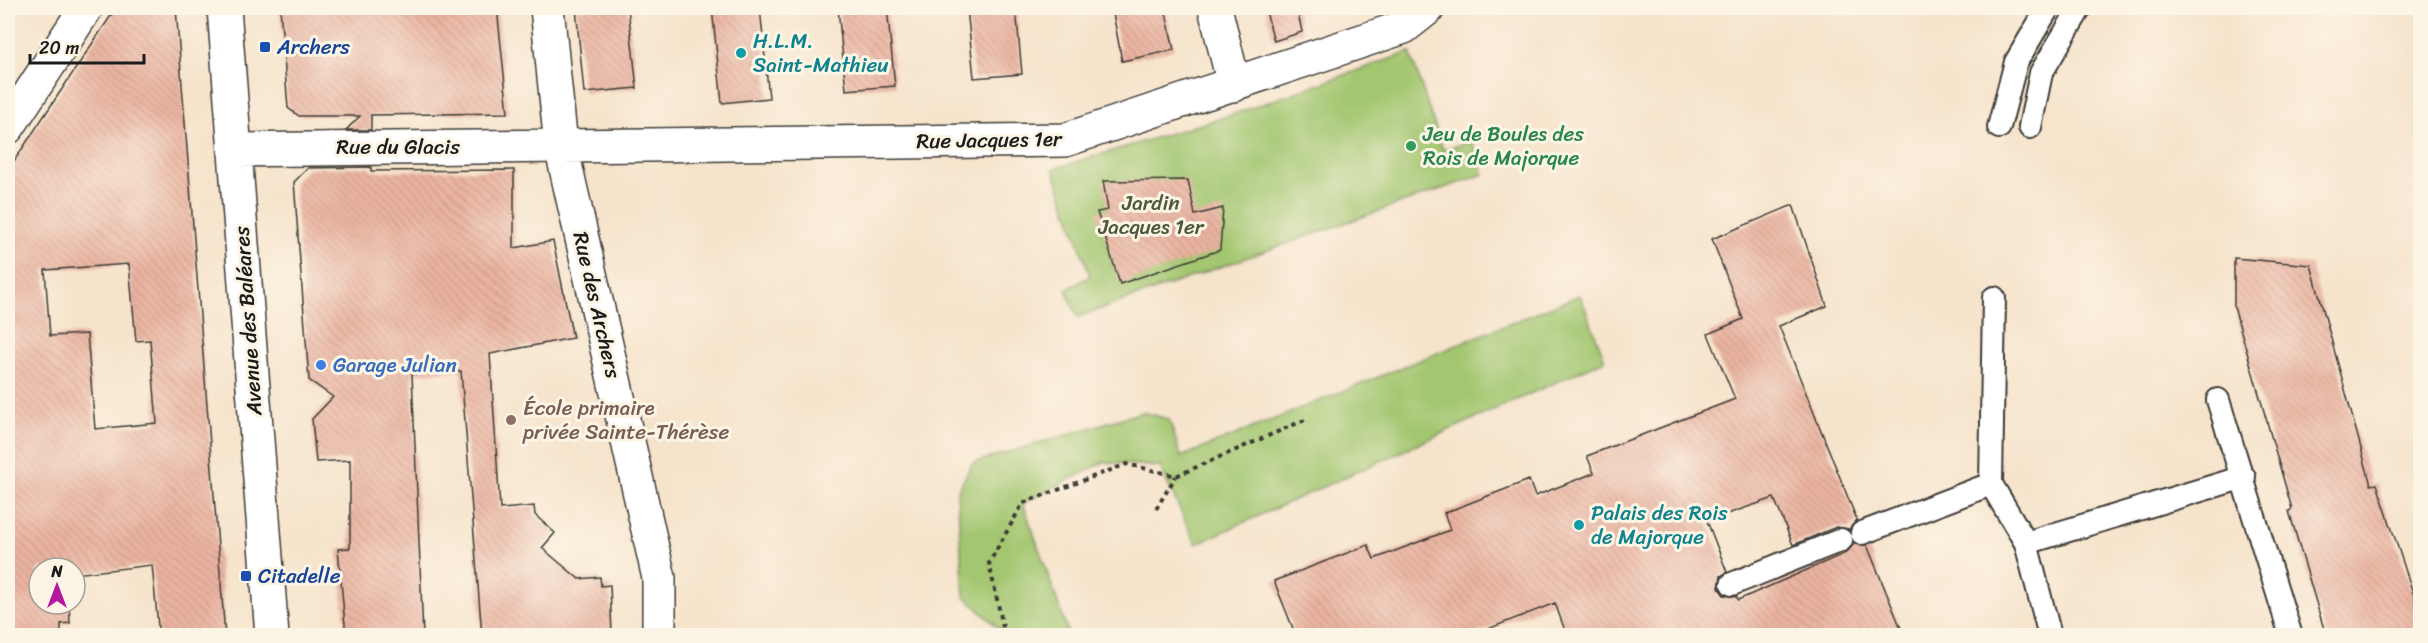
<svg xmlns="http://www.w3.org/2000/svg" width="2428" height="643" font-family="Sriracha,sans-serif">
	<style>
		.green { fill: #a3c66f; stroke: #607146; stroke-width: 1.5 }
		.building { fill: url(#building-back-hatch); fill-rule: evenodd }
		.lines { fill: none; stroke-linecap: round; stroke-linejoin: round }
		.service-casing { stroke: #3d3a36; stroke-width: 26 }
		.minor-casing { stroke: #3d3a36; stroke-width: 36 }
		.path { stroke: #3d3a36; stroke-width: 4; stroke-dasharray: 4.5 4.5; stroke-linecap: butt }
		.service { stroke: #fff; stroke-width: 22 }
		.minor { stroke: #fff; stroke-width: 33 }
		.transit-dot { fill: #1a4fb4; stroke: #fcf5e5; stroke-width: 2 }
		.culture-dot { fill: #0f9aa8; stroke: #fcf5e5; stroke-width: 2 }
		.leisure-dot { fill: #2e9e5b; stroke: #fcf5e5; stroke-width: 2 }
		.shop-dot { fill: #3f7fe0; stroke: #fcf5e5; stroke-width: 2 }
		.education-dot { fill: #8d6e63; stroke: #fcf5e5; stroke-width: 2 }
		.labels { text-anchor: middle; stroke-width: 6; stroke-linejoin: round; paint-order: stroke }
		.culture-label { font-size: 21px; fill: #0d838f; stroke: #fcf5e5; text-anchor: start }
		.transit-label { font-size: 21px; fill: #164399; stroke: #fcf5e5; text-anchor: start }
		.leisure-label { font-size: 21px; fill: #27864d; stroke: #fcf5e5; text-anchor: start }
		.street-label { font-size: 21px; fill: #1c1c1c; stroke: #fcf5e5 }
		.park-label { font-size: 21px; fill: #4b5839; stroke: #fcf5e5 }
		.shop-label { font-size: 21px; fill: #366cbe; stroke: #fcf5e5; text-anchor: start }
		.education-label { font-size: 21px; fill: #785e54; stroke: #fcf5e5; text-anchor: start }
	</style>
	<defs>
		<pattern id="building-back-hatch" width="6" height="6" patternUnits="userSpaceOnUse" patternTransform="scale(1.5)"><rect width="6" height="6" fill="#ebb4a1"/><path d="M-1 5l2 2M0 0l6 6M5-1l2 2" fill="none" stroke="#c99a8a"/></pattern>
	</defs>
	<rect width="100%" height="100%" fill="#fcf5e5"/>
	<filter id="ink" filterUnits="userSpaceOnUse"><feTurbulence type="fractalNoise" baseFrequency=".0167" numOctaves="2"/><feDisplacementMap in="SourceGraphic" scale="12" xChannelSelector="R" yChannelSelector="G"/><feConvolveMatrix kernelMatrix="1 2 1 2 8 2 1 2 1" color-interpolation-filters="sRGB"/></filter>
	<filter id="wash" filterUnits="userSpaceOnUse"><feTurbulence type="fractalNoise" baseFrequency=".008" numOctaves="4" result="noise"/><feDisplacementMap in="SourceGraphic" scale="24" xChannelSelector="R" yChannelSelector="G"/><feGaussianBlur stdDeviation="1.35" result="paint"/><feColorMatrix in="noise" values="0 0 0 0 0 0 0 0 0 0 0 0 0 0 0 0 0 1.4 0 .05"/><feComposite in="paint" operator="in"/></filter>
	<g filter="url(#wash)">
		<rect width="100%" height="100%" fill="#f6e3cb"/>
		<path class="green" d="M1410,52L1443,150L1472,141L1484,174L1078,317L1066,290L1090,276L1053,169L1234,114Z
			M1580,295L1605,360L1196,544L1160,467L1104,462L1023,503L1068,632L1063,635H1006L964,596L957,492L973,463L1142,412L1169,419L1181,457Z"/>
		<g id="blocks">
			<path class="building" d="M116,8H176L225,636H159L152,565L75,574V568H39V604H69L70,623L61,624V636H14L8,544V170ZM129,264L136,341L150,340L157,423L95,429L87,334L50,336L45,270Z
				M280,8H497L508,113L371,115V130H346L360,116H299L288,108Z
				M576,8H628L637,88L584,93Z
				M712,8H760L769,98L722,103Z
				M838,8H887L895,86L846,90Z
				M967,8H1016L1022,74L974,78Z
				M1112,8H1165L1174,50L1122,61Z
				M1265,8H1297L1302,32L1274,41Z
				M371,167V171L514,170V248L553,241L573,338L490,354L500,509L534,506L535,515L555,533L542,548L579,579L600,577L601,586L610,585L612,636H482L461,371L412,374L423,636H346L338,549L350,548V460L316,462L312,419L333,397L309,380L294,182L308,168Z
				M1188,180L1195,215L1223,208L1220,250L1120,284L1097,212L1108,210L1103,181Z
				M1793,205L1827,306L1779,326L1857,520L1849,529L1836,527L1793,545L1774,498L1707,521L1727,572L1721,576L1719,588L1724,595L1737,597L1738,600L1846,553L1854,544L1867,545L1904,636H1567L1555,603L1470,636H1296L1274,581L1368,545L1374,559L1450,530L1444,513L1529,480L1535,496L1594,473L1587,456L1735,399L1708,334L1743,319L1712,239Z
				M2234,258L2311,265L2371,485L2377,484L2421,617V636H2326L2289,511L2292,509L2234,307Z"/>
		</g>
	</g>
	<g filter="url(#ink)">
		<use href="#blocks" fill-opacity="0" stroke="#3d3a36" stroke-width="1.5"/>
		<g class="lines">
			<g class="service-casing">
				<path id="service" d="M1999,127L2016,62L2048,8
					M2030,127L2041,73L2080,8
					M1994,298L1991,484L2026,543L2050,636
					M2218,400L2291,636
					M1862,533L1991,484
					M2026,543L2244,477
					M1732,584L1841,540"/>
			</g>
			<g class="minor-casing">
				<path id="minor" d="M224,8L272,636
					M547,8L561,146L659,578V636
					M1215,8L1234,85
					M8,127L86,8
					M235,150L1065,140L1404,27L1428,8"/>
			</g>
			<path class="path" d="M1156,509L1176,476
				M1005,636L989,563L1023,503L1127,464L1176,476L1307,419"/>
			<use href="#service" class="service"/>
			<use href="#minor" class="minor"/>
		</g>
	</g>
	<g class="transit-dot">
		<rect x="259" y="41" width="12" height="12" rx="3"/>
		<rect x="240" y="570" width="12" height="12" rx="3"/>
	</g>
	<g class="culture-dot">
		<circle cx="741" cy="53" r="6"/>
		<circle cx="1579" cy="525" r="6"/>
	</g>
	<circle class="leisure-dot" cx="1411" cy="146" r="6"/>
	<circle class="shop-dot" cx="321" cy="365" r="6"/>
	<circle class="education-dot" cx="511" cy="420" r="6"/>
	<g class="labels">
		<g class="culture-label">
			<text x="753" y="48">H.L.M.<tspan x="753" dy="24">Saint-Mathieu</tspan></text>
			<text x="1591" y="520">Palais des Rois<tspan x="1591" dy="24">de Majorque</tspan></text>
		</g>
		<g class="transit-label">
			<text x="277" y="54">Archers</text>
			<text x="258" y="583">Citadelle</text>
		</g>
		<g class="leisure-label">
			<text x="1423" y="141">Jeu de Boules des<tspan x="1423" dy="24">Rois de Majorque</tspan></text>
		</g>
		<g class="street-label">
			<text transform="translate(989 140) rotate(-1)" y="7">Rue Jacques 1er</text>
			<text x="398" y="154">Rue du Glacis</text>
			<text transform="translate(597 305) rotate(77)" y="7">Rue des Archers</text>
			<text transform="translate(248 321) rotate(-94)" y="7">Avenue des Baléares</text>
		</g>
		<g class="park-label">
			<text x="1151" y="210">Jardin<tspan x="1151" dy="24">Jacques 1er</tspan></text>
		</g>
		<g class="shop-label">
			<text x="333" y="372">Garage Julian</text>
		</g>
		<g class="education-label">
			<text x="523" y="415">École primaire<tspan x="523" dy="24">privée Sainte-Thérèse</tspan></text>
		</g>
	</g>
	<rect width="2428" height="643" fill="none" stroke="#fcf5e5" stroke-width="30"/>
	<g transform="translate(57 586)"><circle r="28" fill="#fcf5e5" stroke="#a29e95" stroke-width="1.5"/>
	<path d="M0-4.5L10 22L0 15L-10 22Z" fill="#b5179e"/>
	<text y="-9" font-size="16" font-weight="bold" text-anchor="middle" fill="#1c1c1c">N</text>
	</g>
	<path d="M30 54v9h114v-9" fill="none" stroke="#1c1c1c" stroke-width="3"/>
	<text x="39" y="54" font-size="18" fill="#1c1c1c" stroke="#fcf5e5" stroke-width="4.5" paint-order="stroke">20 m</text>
</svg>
